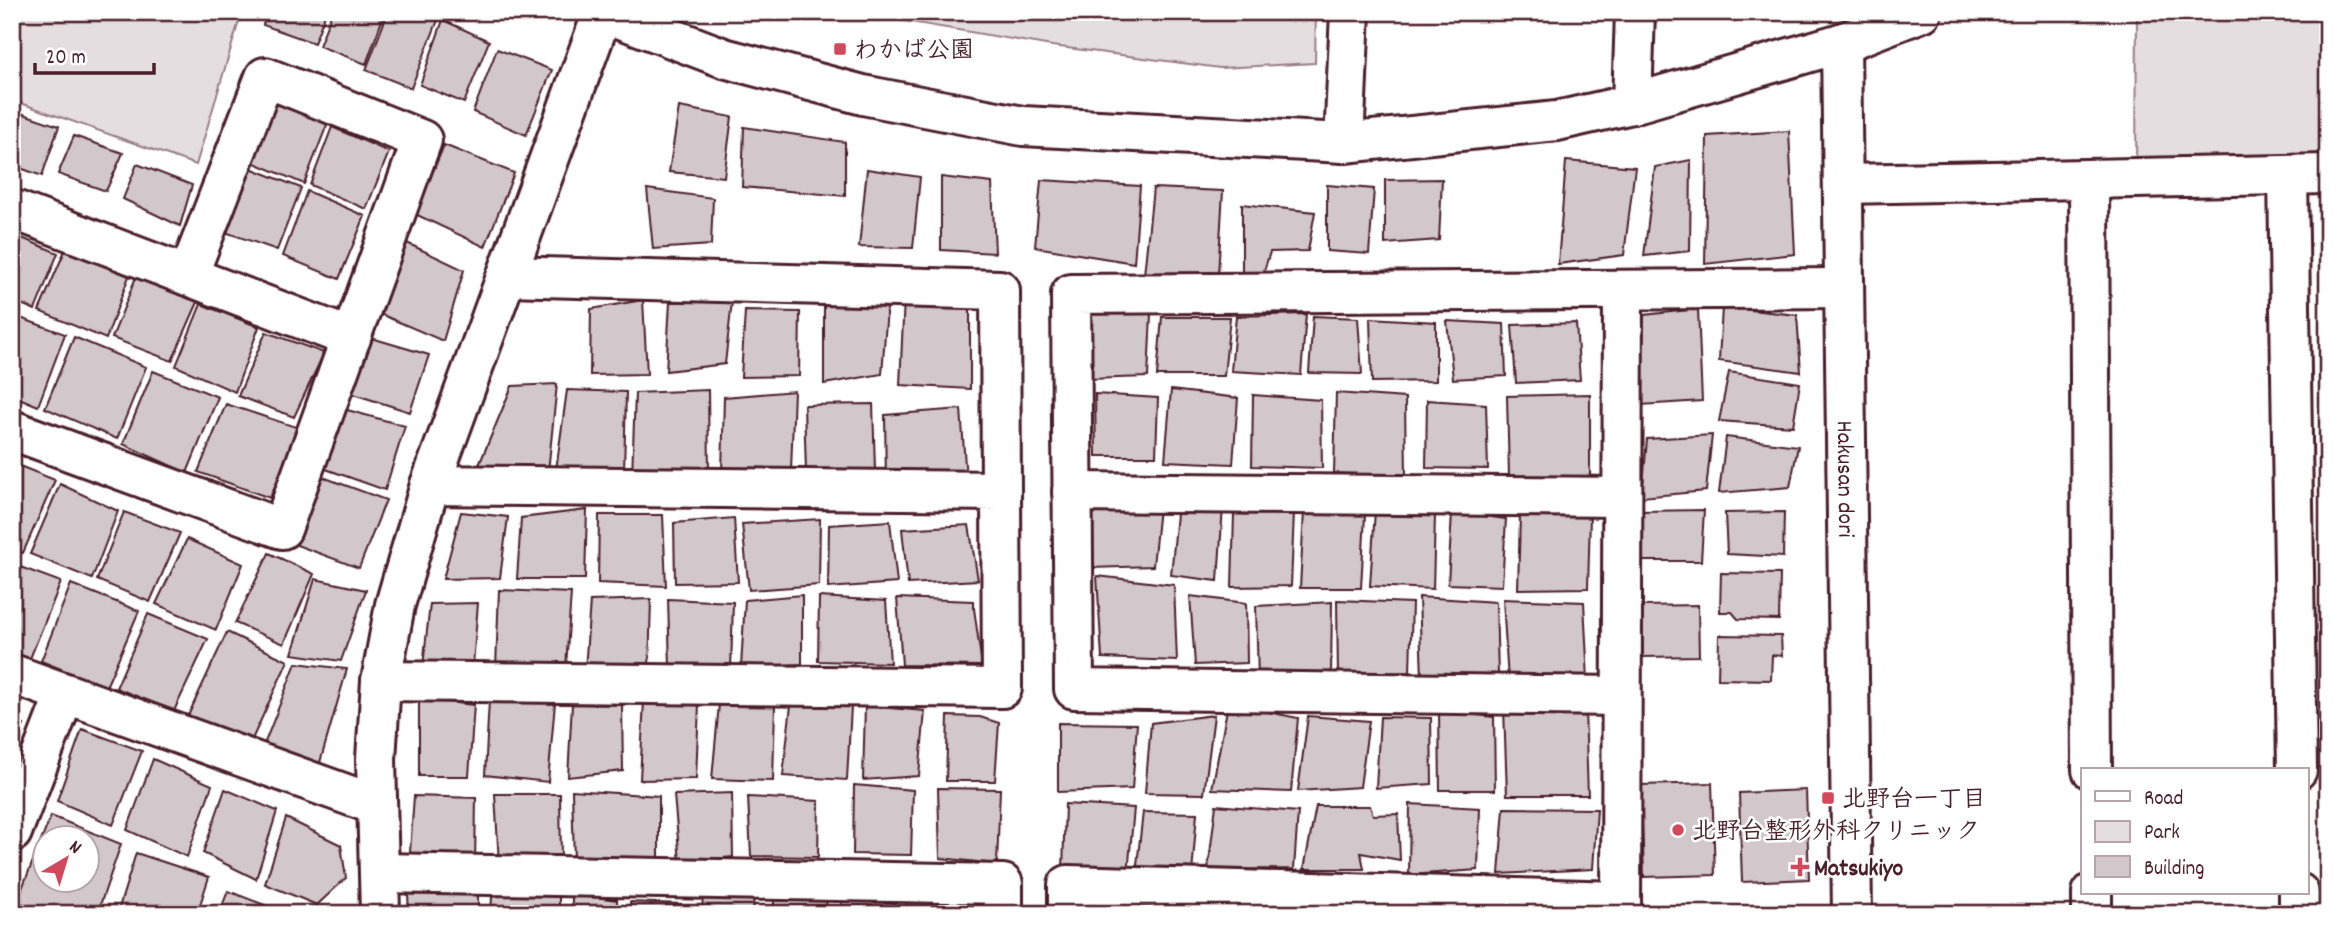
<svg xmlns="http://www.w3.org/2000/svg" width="2340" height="926" font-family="Dekko,'Klee One',sans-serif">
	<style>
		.green { fill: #e5dee0; stroke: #987e86; stroke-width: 2 }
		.building { fill: #d2c7cb; stroke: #4a1f2b; stroke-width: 2; fill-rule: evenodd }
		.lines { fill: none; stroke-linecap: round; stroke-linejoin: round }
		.minor-casing { stroke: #4a1f2b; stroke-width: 44 }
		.minor { stroke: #fff; stroke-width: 38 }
		.poi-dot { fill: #d1495b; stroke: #fff; stroke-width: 2.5 }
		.labels { text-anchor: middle; stroke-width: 5; stroke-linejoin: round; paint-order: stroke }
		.poi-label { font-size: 24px; font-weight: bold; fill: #4a1f2b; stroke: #fff; text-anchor: start }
		.street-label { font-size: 24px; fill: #4a1f2b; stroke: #fff }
	</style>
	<rect width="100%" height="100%" fill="#fff"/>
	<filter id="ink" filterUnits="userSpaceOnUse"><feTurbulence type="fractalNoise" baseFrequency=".0143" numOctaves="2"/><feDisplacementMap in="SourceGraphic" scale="14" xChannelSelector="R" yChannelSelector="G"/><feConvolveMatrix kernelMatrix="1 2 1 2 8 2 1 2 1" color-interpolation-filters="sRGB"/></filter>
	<g filter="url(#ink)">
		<path class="green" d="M12,12H214L239,21L196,165L12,100Z
			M852,12H1316L1315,63L1220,68L1052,46Z
			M2137,12H2328V167L2136,176Z"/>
		<path class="building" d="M267,12H326L314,43L263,25Z
			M332,12H385L366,64L319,46Z
			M388,12L440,15L411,88L366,70Z
			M443,20L489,41L464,103L420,85Z
			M497,49L552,70L526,135L473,112Z
			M273,98L328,122L304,184L250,161Z
			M679,107L732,117L724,177L669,172Z
			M12,110L59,126L42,176L12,165Z
			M332,127L389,152L366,209L310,185Z
			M744,127L845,142V196L742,187Z
			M1789,131L1795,254L1705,264L1707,136Z
			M74,136L123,153L106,191L58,174Z
			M444,145L514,173L485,247L415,214Z
			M1691,160L1690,251L1644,256L1655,167Z
			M1566,161L1635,167L1624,255L1558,264Z
			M137,164L192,185L180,226L123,199Z
			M248,167L301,188L277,250L225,232Z
			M867,169L920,177L913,248L859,247Z
			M941,177L992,183L995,253L941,250Z
			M1442,179L1439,240L1385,244V180Z
			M1041,180L1140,186L1134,263L1035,247Z
			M1327,185L1374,189L1369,254L1327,251Z
			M1153,188L1223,191L1218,275H1144Z
			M647,189L713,198L711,245L653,249Z
			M307,191L365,216L339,279L283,256Z
			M1242,204L1315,212L1308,251L1270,252L1263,274H1242Z
			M12,234L58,253L35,310L12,300Z
			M407,243L464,270L443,341L380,314Z
			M66,248L129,276L106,339L39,311Z
			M136,277L198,302L172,361L112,338Z
			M904,297L970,305V389L900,385Z
			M643,300L647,374L590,375L591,309Z
			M732,301L725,364L666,371L670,302Z
			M824,302L887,308L882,374L824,384Z
			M201,304L259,327L235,392L176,366Z
			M1722,307L1797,315L1801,372L1719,361Z
			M1089,309L1151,314L1148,377L1088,379Z
			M1698,309L1702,401L1641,405L1644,315Z
			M745,311L800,312L799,376L741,377Z
			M1306,314L1301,375L1231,371L1236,316Z
			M12,315L65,334L38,406L12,395Z
			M1313,316L1358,318L1362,374L1309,373Z
			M1162,317H1230L1224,376H1157Z
			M1370,318L1436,322V381L1372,382Z
			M1447,321L1504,324L1506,376L1453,379Z
			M1576,323L1580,380L1516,383L1512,325Z
			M266,332L324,353L294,417L238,396Z
			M74,337L146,367L117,439L45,408Z
			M368,337L429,355L410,412L347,392Z
			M153,371L218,397L187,473L123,444Z
			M1729,372L1800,383L1793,426L1719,421Z
			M557,384L548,472L474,477L512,386Z
			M567,390L626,392L624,472L556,470Z
			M708,390L709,472L632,476L635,393Z
			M1171,390L1238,398L1233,464L1165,461Z
			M794,391L791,471L722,473L724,397Z
			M1336,393L1405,398L1406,476L1334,473Z
			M1095,394L1158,398L1156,456H1096Z
			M1590,394V478L1509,476L1507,396Z
			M1253,395L1321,400L1322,468L1252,466Z
			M1427,400L1486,404L1488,469L1426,468Z
			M226,404L299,428L270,498L198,472Z
			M873,404L875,469L806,472L804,405Z
			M340,408L405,426L385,490L323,468Z
			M961,409L966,479L886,482L885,415Z
			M1712,435L1706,491L1642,497L1647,439Z
			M1726,437L1798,446L1790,487L1719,493Z
			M12,463L55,480L23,553L12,549Z
			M320,476L386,500L359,568L291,543Z
			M60,484L118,511L92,579L30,554Z
			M1092,493L1160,498L1153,566L1090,568Z
			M1178,504L1223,506L1218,581L1171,575Z
			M587,510L585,579H517L521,518Z
			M1375,510L1435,516L1433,589L1370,586Z
			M1704,510L1701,561H1643L1641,511Z
			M1304,511L1365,515L1361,588H1300Z
			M124,512L180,533L150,602L97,580Z
			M461,512L508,517L500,578L443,579Z
			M1294,512L1291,586L1232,587L1234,514Z
			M1452,512L1506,519L1502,586L1448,584Z
			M1784,512L1783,557L1727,554L1725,513Z
			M599,515H663L666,586L598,583Z
			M1520,516H1590L1588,588L1518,589Z
			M734,518L738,582L675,583L674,523Z
			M820,519L819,585L749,590L742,524Z
			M890,521L897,583L828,588L829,525Z
			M969,525L978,580L908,584L902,529Z
			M187,539L243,564L216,630L156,604Z
			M269,553L314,574L284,644L235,623Z
			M12,564L61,582L27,666L12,659Z
			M1721,573L1780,574L1779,620L1738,619L1732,612H1720Z
			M1097,576L1174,585L1177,661L1102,658Z
			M315,579L366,590L341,661L292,654Z
			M71,584L139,611L106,687L41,661Z
			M499,590L571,593L566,667H496Z
			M802,595V664L741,667L745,600Z
			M1190,596L1246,603L1247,663L1195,665Z
			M819,597L886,601L890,663L818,661Z
			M1419,597L1496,602L1498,675L1422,677Z
			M897,598L973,601L982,666L902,665Z
			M651,599L649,670H585L590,601Z
			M668,599L733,602L731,670L670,667Z
			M1503,599L1584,602L1588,680L1508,681Z
			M1337,600L1412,603L1410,672L1338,676Z
			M1332,602L1331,674L1258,679L1256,606Z
			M478,603L473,665L423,666L430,604Z
			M1698,605L1699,656L1643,657L1642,606Z
			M148,614L208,639L174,711L116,688Z
			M227,632L288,661L249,746L187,718Z
			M1719,635L1781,636L1782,656L1772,655L1771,680L1718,679Z
			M296,663L347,669L319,766L260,755Z
			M419,699L474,705L469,776H419Z
			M489,700L555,703L548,782L485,775Z
			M644,700L699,704L696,779L640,780Z
			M572,704L622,705L623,771L568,777Z
			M719,704L775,706L773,781L712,779Z
			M1228,704L1298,718L1291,792L1212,789Z
			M791,705L851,706L847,780L783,776Z
			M865,706L925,711L919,776L863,780Z
			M1504,708L1585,709L1588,795H1507Z
			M1439,711L1494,717L1495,790H1440Z
			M1214,715L1204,794L1145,793L1151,723Z
			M948,716L980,717L999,723L995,781H946Z
			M1308,716L1369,721L1360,787L1298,791Z
			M1380,717L1431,718L1432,784L1376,788Z
			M12,720L24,725L12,747Z
			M1058,723L1137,724L1132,789L1058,792Z
			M82,729L142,751L113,825L57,801Z
			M153,759L212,785L187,857L127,830Z
			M1712,783L1715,875L1644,877L1641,785Z
			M854,785L913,790L911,855L853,854Z
			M938,788L1000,789L997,864L940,858Z
			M225,789L277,811L256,879L203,853Z
			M572,790L659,796V859L574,861Z
			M1806,790L1809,879L1742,882L1739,793Z
			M732,793L733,857L680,862L674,795Z
			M495,794H560L561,860L499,864Z
			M414,796L476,798L475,866H409Z
			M748,797L819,801L818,857L751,856Z
			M1065,804L1134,808L1128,873L1063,871Z
			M1410,804L1480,808L1478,870L1409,875Z
			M1216,805L1298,812L1294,869L1208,870Z
			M1316,806H1370L1373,815L1398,814L1400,860L1361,853L1364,869H1304Z
			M1504,808L1597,809L1593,869L1499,874Z
			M1143,812L1197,813L1192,874H1136Z
			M51,816L121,844L97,914H47L17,901ZM46,838H88V880H46Z
			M286,818L341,845L346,878L317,905L265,884Z
			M136,853L209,877L197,914H117Z
			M559,888V914H491L492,897Z
			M228,891L275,909L274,914H219Z
			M907,893L983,895V914H906Z
			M408,894L478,895V914H409Z
			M572,894L617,900L618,914H572Z
			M703,895L753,897L754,914H702Z
			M826,896L827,914H774V897Z
			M894,896V914H841L842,897Z
			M1172,901L1236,903L1235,914H1171Z
			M630,902L681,904V914H631Z
			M1307,903L1367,910V914H1307Z
			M1157,905V914H1088V911Z
			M1298,905V914H1251V907Z"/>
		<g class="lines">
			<g class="minor-casing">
				<g id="minor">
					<path d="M603,12L724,58L863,95L1023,126L1344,143L1557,121L1632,104L1841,43L1922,12"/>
					<path id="s1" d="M1841,43L1852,914"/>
					<path d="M1632,104L1635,12"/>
					<path d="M1344,143L1350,12"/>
					<path d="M2288,175L2297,770"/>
					<path d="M2089,179L2092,770"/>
					<path d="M1843,184L2328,174"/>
					<path d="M12,209L351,338"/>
					<path d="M507,276L1000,290L1001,491"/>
					<path d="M12,430L282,529L422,140L265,77L188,276"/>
					<path d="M1072,492L1622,497"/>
					<path d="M12,674L376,805"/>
					<path d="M381,681L1002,688L1001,491L430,485"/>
					<path d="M1621,696L1074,689L1071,294L1844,288"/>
					<path d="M12,832L65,694"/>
					<path d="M380,873L1003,884V914"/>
					<path d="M2092,893V914"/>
					<path d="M2299,893V914"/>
					<path d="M380,914L376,759L381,681L395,605L430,485L603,12"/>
					<path d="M1068,914V885L1621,901"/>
					<path d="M1621,914L1623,290"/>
				</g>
			</g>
			<use href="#minor" class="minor"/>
		</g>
	</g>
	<g class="poi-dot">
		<rect x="833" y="42" width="14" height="14" rx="3.5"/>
		<rect x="1821" y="791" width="14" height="14" rx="3.5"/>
		<circle cx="1678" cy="830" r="7"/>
		<path d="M1796.5 856.5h7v7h7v7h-7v7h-7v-7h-7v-7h7z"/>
	</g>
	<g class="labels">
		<g class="poi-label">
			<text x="854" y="57">わかば公園</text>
			<text x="1842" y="806">北野台一丁目</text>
			<text x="1692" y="838">北野台整形外科クリニック</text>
			<text x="1814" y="875">Matsukiyo</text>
		</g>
		<g class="street-label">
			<text dy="8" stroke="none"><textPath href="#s1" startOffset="436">Hakusan dori</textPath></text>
		</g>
	</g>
	<rect width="2340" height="926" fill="none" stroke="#fff" stroke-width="42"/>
	<rect x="21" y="21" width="2298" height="884" fill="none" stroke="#4a1f2b" stroke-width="2.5" filter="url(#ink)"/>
	<rect x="2081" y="768" width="228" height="126" fill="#ffffff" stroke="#b7a5aa" stroke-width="2"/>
	<rect x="2095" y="791" width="35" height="10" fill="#ffffff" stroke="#b7a5aa" stroke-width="2"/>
	<text x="2144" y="804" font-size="21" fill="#4a1f2b">Road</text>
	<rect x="2095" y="821" width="35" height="21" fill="#e5dee0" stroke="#b7a5aa" stroke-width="2"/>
	<text x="2144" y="838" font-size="21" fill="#4a1f2b">Park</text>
	<rect x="2095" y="856" width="35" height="21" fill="#d2c7cb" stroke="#b7a5aa" stroke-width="2"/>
	<text x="2144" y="874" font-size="21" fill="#4a1f2b">Building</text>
	<g transform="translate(66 859) rotate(38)"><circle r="33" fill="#ffffff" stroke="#b7a5aa" stroke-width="2"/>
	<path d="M0-5L12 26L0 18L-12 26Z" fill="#d1495b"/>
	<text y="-10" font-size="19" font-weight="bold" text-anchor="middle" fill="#4a1f2b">N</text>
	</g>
	<path d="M35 63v10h119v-10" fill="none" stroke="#4a1f2b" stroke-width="3.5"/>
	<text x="46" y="63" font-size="21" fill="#4a1f2b" stroke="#ffffff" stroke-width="5" paint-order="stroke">20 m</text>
</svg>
